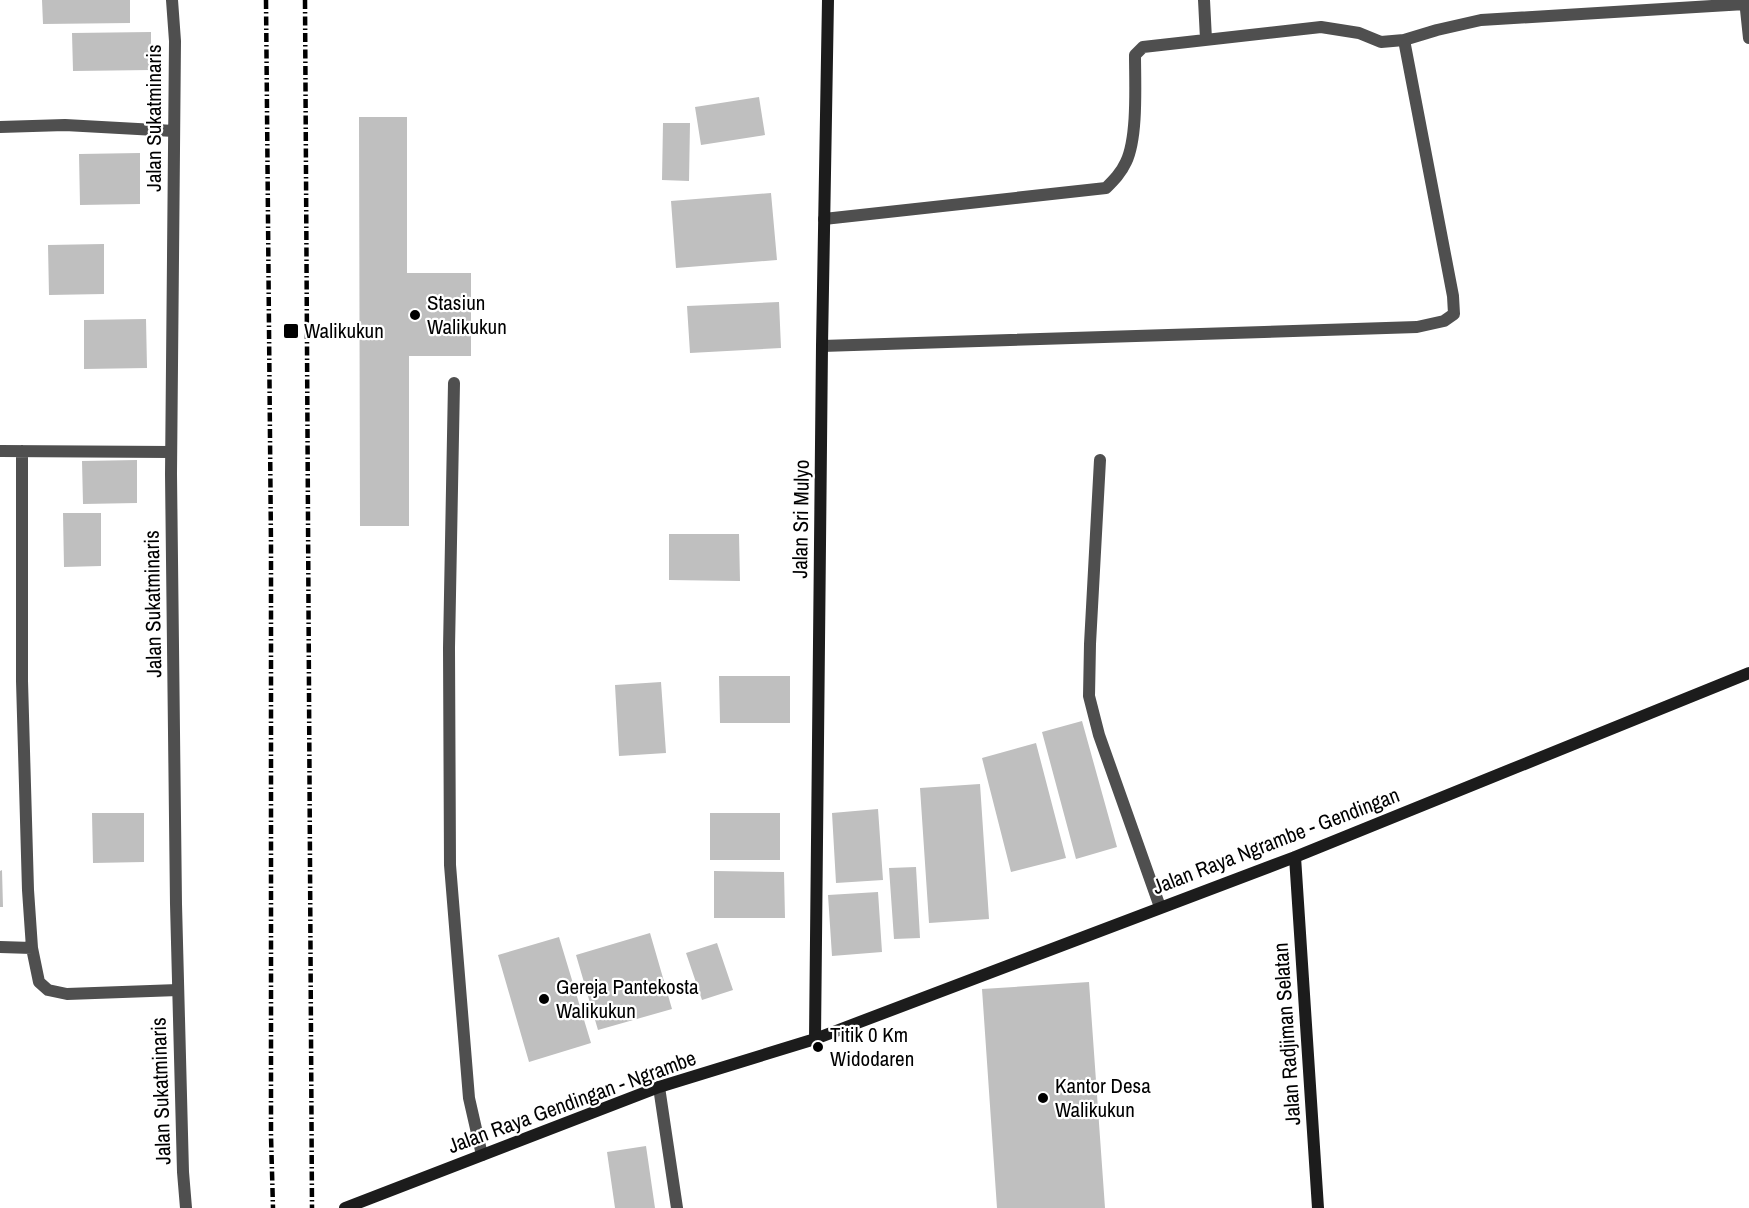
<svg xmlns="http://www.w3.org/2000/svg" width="1749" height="1208" font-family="'Archivo Narrow',sans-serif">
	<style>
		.building { fill: #bfbfbf }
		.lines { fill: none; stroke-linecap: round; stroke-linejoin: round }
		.lane { stroke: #4f4f4f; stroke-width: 12 }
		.street { stroke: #4f4f4f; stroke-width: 12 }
		.secondary { stroke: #1c1c1c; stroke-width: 12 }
		.rail { stroke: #000; stroke-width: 4.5; stroke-dasharray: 9 3 1.5 3; stroke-linecap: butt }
		.poi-dot { fill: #000; stroke: #fff; stroke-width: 2 }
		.labels { text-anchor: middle; stroke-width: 4.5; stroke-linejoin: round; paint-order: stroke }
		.street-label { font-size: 21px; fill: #000; stroke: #fff }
		.poi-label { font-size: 21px; fill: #000; stroke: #fff; text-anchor: start }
	</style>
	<rect width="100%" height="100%" fill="#fff"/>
	<path class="building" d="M42,0H130V23L43,24Z
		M151,32V70L73,71L72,33Z
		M759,97L765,135L701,145L695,107Z
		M359,117H407V273H471V356H409V526H360Z
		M663,123H690L689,181L662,180Z
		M140,153V204L80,205L79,154Z
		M771,193L777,260L676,268L671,201Z
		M104,244V294L49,295L48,245Z
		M779,302L781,348L690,353L687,306Z
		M146,319L147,368L84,369V320Z
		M137,460V503L83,504L82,461Z
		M63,513H101V566L64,567Z
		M669,534H739L740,581L669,580Z
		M719,676H790V723H720Z
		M661,682L666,753L619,756L615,685Z
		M1082,721L1117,847L1076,859L1042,732Z
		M1036,743L1066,858L1011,872L982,758Z
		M980,784L989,919L929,923L920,788Z
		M878,809L883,880L836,883L832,813Z
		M92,813H144V862L93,863Z
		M710,813H780V860H710Z
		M916,867L920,938L894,939L889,868Z
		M2,870L3,907H0V871Z
		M714,871L784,872L785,918H714Z
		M878,892L882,952L832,956L828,895Z
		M650,933L672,1009L598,1030L576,955Z
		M559,937L591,1043L529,1062L498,955Z
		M717,943L733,990L702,1000L686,953Z
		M1089,982L1105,1208H997L982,989Z
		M646,1146L655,1208H615L607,1152Z"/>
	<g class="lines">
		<path class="lane" d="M454,383L449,648L450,865L469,1098L482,1155"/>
		<path class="street" d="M172,0L175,41L171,474L176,904L183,1172L186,1208
			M1204,0L1206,39
			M1745,0L1749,38
			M0,127L65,125L174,131
			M824,219L1106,188C1114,180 1121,173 1126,162C1138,137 1135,83 1135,55L1143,47L1321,27L1359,33L1381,42L1404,40L1437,30L1481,20L1745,4
			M822,346L1417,327L1444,321L1454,314L1453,296L1404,40
			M0,451L171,452
			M22,451V681L28,890L32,948L39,982L48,990L67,994L178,990
			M1100,460L1090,644L1089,696L1099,735L1160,907
			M0,947L32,948
			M659,1087L677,1208"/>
		<path class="secondary" d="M1295,857L1318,1208
			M815,1039L822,346L828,0
			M345,1208L659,1087L815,1039L1295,857L1749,673"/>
		<path class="rail" d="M266,0L271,546V1135L273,1208
			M305,0L312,1208"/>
	</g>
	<g class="poi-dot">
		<circle cx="415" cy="315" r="6"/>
		<rect x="283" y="323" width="16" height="16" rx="3"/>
		<circle cx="544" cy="999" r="6"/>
		<circle cx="818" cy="1047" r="6"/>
		<circle cx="1043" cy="1098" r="6"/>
	</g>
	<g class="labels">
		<g class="street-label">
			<text transform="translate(154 118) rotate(-90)" y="7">Jalan Sukatminaris</text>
			<text transform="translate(801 519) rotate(-89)" y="7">Jalan Sri Mulyo</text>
			<text transform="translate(153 604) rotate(-91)" y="7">Jalan Sukatminaris</text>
			<text transform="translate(1276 841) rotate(-21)" y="7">Jalan Raya Ngrambe - Gendingan</text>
			<text transform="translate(1287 1034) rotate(-94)" y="7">Jalan Radjiman Selatan</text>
			<text transform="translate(161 1091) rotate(-92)" y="7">Jalan Sukatminaris</text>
			<text transform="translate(572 1102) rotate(-20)" y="7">Jalan Raya Gendingan - Ngrambe</text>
		</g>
		<g class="poi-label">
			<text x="427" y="310">Stasiun<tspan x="427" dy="24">Walikukun</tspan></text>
			<text x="304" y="338">Walikukun</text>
			<text x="556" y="994">Gereja Pantekosta<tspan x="556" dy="24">Walikukun</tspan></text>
			<text x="830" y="1042">Titik 0 Km<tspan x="830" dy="24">Widodaren</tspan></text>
			<text x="1055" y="1093">Kantor Desa<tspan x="1055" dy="24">Walikukun</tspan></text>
		</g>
	</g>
</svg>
